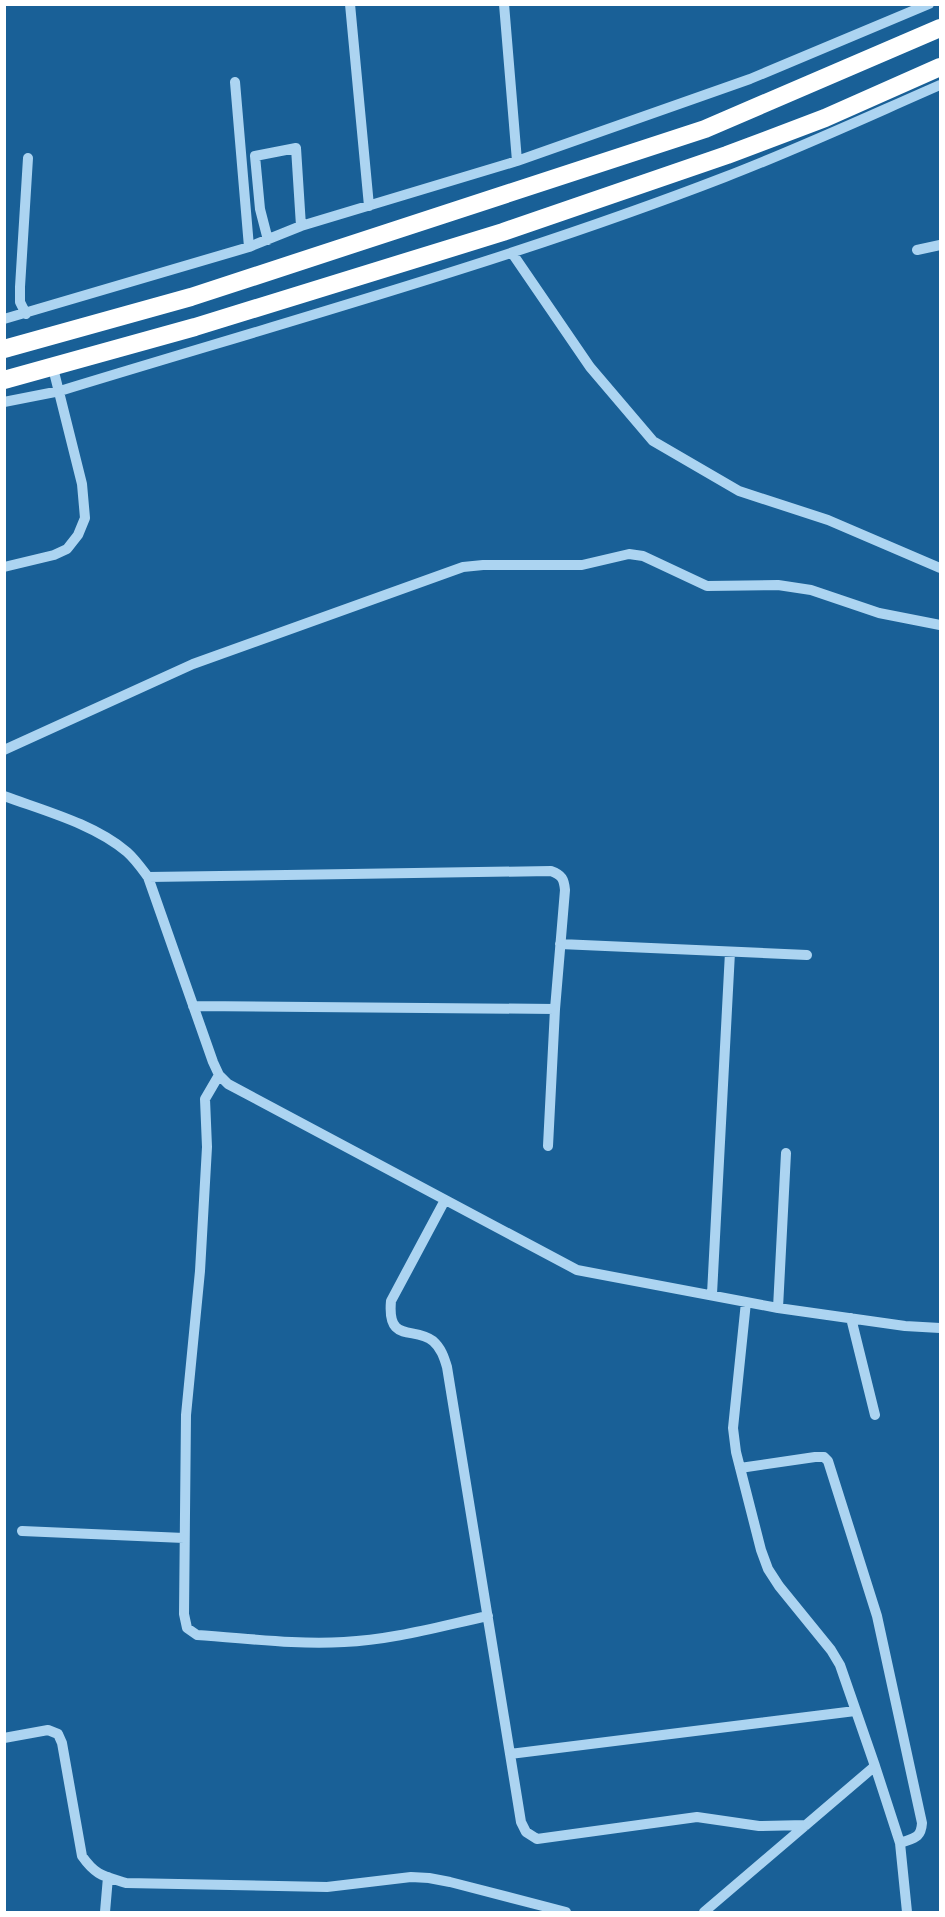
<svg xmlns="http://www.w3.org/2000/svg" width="945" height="1917" font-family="'Asap Condensed',sans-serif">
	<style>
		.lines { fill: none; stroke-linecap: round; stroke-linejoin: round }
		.minor { stroke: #acd4f1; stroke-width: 10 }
		.highway { stroke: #fff; stroke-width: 18 }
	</style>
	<rect width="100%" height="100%" fill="#196097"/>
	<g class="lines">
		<path class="minor" d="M350,4L369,206
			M504,4L517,161
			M235,82L249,247
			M268,240L260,209L255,156L296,148L301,226
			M917,250L940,245
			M512,253L590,367L653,441L739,491L828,520L940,568
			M26,314L20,302V287L28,158
			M4,319L249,247L301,226L517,161L750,79L929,4
			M4,402L60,391C282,323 508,261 725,177C798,149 869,116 940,85
			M4,567L54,555L67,549L78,535L85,518L82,484L53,368
			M4,750L193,664L463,567L483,565H582L629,554L643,556L707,586L778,585L811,590L879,613L940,625
			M4,796C45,811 94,824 127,852C135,859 142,869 148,877L213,1062L219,1075L228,1084L577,1270L778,1308L905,1326L940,1328
			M148,877L551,871C562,875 564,879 565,890L555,1009L548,1146
			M560,944L807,955
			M193,1006L555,1009
			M219,1075L205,1099L207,1147L200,1271L186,1415L184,1614L187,1628L197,1635C246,1638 295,1645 344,1642C392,1640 441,1626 488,1616
			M445,1200L391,1301C387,1344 414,1326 433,1341C441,1348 444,1357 447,1367L510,1754L855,1711
			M712,1294L730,952
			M778,1308L786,1153
			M851,1318L875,1415
			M740,1468L815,1457H824L828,1461L877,1616L922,1823C921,1839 913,1838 900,1843
			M22,1531L184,1538
			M4,1738L48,1730L58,1734L62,1743L82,1856C96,1876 104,1876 126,1883L327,1887L411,1877L429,1878L450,1882L566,1912
			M510,1754L521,1822L526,1832L537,1839L697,1817L759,1826L806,1825
			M875,1766L900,1843L907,1912
			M105,1912L108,1877
			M704,1912L875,1766L840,1665L831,1650L779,1586L768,1569L761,1550L736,1452L733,1428L746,1302"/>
		<path class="highway" d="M4,349L191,297L705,129L940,28
			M4,380L195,327L503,232L727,155L825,118L940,67"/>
	</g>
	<rect width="945" height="1917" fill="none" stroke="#ffffff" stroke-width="12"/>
</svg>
